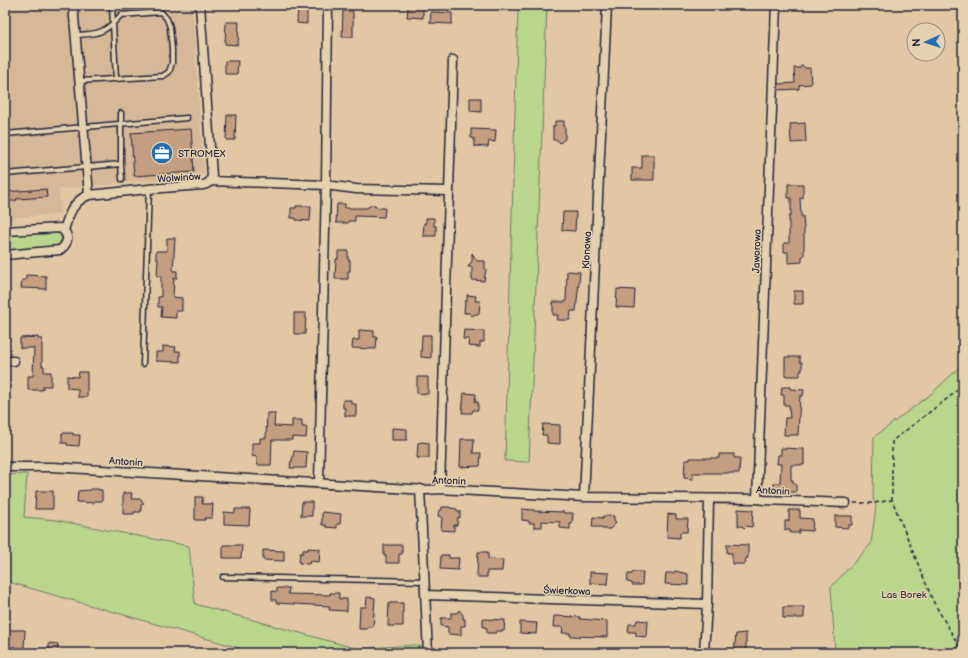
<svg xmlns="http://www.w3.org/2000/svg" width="968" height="658" font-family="'Balsamiq Sans',sans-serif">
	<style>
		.built { fill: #d4b898 }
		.green { fill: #bad58c; stroke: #6e7c64 }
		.building { fill: #c39e81; stroke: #22223b }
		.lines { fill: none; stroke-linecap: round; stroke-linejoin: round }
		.lane-casing { stroke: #22223b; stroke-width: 7 }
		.street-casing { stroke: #22223b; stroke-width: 11 }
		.path { stroke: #22223b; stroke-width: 1.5; stroke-dasharray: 4 3; stroke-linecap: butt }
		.lane { stroke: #e5d1af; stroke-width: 4 }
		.street { stroke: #e5d1af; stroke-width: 8 }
		.labels { text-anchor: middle; stroke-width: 3; stroke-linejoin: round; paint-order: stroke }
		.poi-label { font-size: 10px; fill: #22223b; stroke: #e5d1af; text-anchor: start }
		.street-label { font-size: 10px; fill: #22223b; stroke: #e5d1af }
		.park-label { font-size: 10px; fill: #393d47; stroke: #e5d1af }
	</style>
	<rect width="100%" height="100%" fill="#e1c7a4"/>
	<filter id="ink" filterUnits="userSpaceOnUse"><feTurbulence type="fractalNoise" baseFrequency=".025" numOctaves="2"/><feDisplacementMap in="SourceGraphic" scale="8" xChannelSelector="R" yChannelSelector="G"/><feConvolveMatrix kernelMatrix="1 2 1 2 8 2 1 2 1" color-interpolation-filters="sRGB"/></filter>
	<g filter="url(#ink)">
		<path class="built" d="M5,5H192L204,175L59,189L60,214L5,218Z"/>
		<path class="green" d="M518,5H547L529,462L505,461Z
			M55,232L58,233L62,238L59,244L54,247L5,251V236Z
			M963,364V653H835L831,587L871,544L876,506L873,499L874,437L931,394Z
			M27,474L24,517L56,520L189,546L195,604L358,649L414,645L432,649L440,653H257L5,581V475Z"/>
		<path class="building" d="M409,5H423V18L407,17L408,7H409Z
			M298,6H307V24L297,23Z
			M343,11H353V37H342Z
			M431,12L452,13V24L430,23Z
			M226,22H239L238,45L225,44Z
			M225,61H238L237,74H225Z
			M802,65L805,68H810L811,84L799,85V89L778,90V84L795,83L794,68H800Z
			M470,98H481V112L470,111Z
			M227,115H236L235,140H226Z
			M555,121H564V126H565V139L560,143L557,140H553V126H555Z
			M805,123L806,142L791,143L790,124Z
			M191,129L194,172L134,176L131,133Z
			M471,129L496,130L495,142L489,141L488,147L474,146V138H471Z
			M642,155H654V180H632V168H642Z
			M788,184H803V198H800L801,216H803L804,230V256H802V262L788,263V252H784V243H789V216H791V198H788Z
			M46,189L47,197L16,199V201H8V200H5V192Z
			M337,204H345V208H366L372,205H375L378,208H385L384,217L355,216V221H348V223H336Z
			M296,206H311L310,221L296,220V218H291V208H296Z
			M563,212H576L575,231L562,230Z
			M426,218H434V226H436V236H423L424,223H426Z
			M167,238H175L173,271H177V278H174L173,297L182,298V311H176V318L161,317L162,307H158V297H161V276H157L158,259H156V251H167Z
			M338,251H348V260H350V271H348V279H335L336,259H338Z
			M472,253L477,261H485V269H486L484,281L472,280V267H468L472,261Z
			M567,271L580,272L576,311H571L570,320H557L558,315H553V302H566Z
			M26,275L46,276V289L21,288L22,280H26Z
			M617,289L635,290L634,308L616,307Z
			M794,291H803V304H794Z
			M467,295L476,296L475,301H480L479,314H475L472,316L469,313H464L465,301H467Z
			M294,313H306L305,334H294Z
			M359,330L374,331V337H377L376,349L352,348L353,340H359Z
			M464,330L484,331V342H480V347L468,346L469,339H463Z
			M422,335H431V358L421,357Z
			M38,337V339H42V366H44V372H51V386H43V390H28V376H33L34,348H20V338Z
			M163,346L176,347L175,351H180V362L156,361V352H163Z
			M785,357H800V362H802V371H800V376H785Z
			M79,372H87V397H78V389L67,388V376L78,377Z
			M417,377H428V394L417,393Z
			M782,387H790V389L804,390L803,396H800L798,435H784L785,418H790L789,405H784V395H781Z
			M464,393L476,394L475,402H478V410H473L472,413H462Z
			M343,400H351V404H356V416H345V408H343Z
			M267,413H275L274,426L292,427V420H302V427H307L306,438L292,437V440H272L271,465H257V457L252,456V443H260V438H266Z
			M543,424L560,425V444L547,443V435H542Z
			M392,428L407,429V440H392Z
			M62,433H73V435H80L79,446L67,445V443H62Z
			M461,439H474L473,453H481L480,466L460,467Z
			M422,442L429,443V458H417L418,443Z
			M781,448L804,449V465H791V480H793V483L796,484V492H774V483H780L781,464H777L778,455H781Z
			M294,451L307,452L306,468H290L291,461H292Z
			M719,454H734V458H740L739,473H693V479L684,478L685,460H690V458H719Z
			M91,489H99V490H102V501H94V503L77,502L78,491L91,490Z
			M36,491H53V509H35Z
			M123,493H132L131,499H141V501L144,503L141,505V512H134V514H123Z
			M195,497H203L202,504H213L212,518H205V520H195Z
			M302,502H312V516H301Z
			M442,507H450V508L457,509V511H460V518L458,517L457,525H454V531L441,530L442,517L438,516L439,510H442Z
			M235,509H250L249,525L224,524V512L235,513Z
			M522,509L534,510V511L564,512V513H573L572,524H570V529L560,528V522L542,521V527H534V523H529V521L522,520Z
			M738,509L753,510L752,527L746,526L744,528L742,526H738Z
			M789,510H800V518L813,519L812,531L799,530V533H790V530H785V521H789Z
			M322,512L341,514L340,524H337V528L326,527V525H322Z
			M668,514L676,515V519H688L687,532H680V538L667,537Z
			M603,516H614V521L616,523L610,529H602V527H592L593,517L603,518Z
			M835,516H852V525H848V528L835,527Z
			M727,544L748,545V558H746L745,564H732V553H727Z
			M223,545H242L241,558H223Z
			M384,545H402V554H399V563H386V556H384Z
			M308,548L320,549L319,562L310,561L309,564L299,563L300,553H303V550H308Z
			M263,550L284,551V561L263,560Z
			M478,552H488V559L503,560L502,571H487V577H477Z
			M441,555H449V558H459L458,570L440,569Z
			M675,571L688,574V585L665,584L666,573H674Z
			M590,572L609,573L608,584L590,583Z
			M633,572H643L642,585H632V583L627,582L628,574H632Z
			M277,588H289L288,594L330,595V593H339V599H347V611L329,610L330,606L276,603V600H272V591L277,592Z
			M367,597L375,598L373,627H367V629H359L360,607H366Z
			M389,603H403V626H388Z
			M783,607H804V618H783Z
			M459,610L463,615V619H465V626H461V635L448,634V627L441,626V618H451V613H457Z
			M554,616L580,617V619L607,621V637L570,636V633H562L563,627H553Z
			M483,619L505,620L504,631H496V633H487V628L483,627Z
			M637,620L648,621L647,637L636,636V632H628L629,624H636Z
			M520,622L537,623L536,634L520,633Z
			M5,630H25L24,649H15L16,647H5Z
			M746,633V653H734L736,634Z
			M49,643L58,644V653H49Z"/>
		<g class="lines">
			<g class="lane-casing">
				<path id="lane" d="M112,5L116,79
					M76,35C99,34 105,33 121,15L161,12L167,19L170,27L172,49V63L169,72L163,76L80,81
					M121,113V164L122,179
					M5,134L187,118
					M5,174L121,164
					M143,364L149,189
					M223,577L425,581"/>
			</g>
			<g class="street-casing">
				<path id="street" d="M73,5L89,195
					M210,181L326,185L356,189L448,191
					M64,230C69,214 73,201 89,195L149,189L203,185C209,184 210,182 212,176L200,5
					M5,231L60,228C70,234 69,243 60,250L5,255
					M5,361H14
					M5,467H52L426,490L440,489L584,497L757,499L764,500L846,503
					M319,483L326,185L328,5
					M420,489L428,653
					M440,489L453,60
					M584,497L607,5
					M757,499L776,5
					M426,595L707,604
					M704,653L707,604L709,499"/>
			</g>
			<path class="path" d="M854,503H874L892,500
				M963,653L933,601L892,500V441L952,395L963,384"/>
			<use href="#lane" class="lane"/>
			<use href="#street" class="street"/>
		</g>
	</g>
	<defs>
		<g id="office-disc" transform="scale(1.15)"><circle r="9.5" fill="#1f6fb2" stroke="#e5d1af"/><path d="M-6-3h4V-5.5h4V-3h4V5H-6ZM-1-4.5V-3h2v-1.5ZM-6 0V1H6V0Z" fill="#fff"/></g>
	</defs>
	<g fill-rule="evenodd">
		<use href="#office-disc" x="162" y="153"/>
	</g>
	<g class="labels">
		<g class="poi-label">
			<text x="178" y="157">STROMEX</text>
		</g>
		<g class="street-label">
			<text transform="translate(179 177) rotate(-4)" y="4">Wolwinów</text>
			<text transform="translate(586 250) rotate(-87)" y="4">Klonowa</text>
			<text transform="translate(756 251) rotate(-88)" y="4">Jaworowa</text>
			<text transform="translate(126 461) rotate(4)" y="4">Antonin</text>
			<text transform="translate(449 480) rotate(2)" y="4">Antonin</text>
			<text transform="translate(773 490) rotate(3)" y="4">Antonin</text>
			<text transform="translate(567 590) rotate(2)" y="4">Świerkowa</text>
		</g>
		<g class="park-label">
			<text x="904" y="598">Las Borek</text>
		</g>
	</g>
	<rect width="968" height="658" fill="none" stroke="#e5d1af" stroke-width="20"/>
	<rect x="10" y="10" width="948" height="638" fill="none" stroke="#22223b" stroke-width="1.5" filter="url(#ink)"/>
	<g transform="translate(926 42) rotate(267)"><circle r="19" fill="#e5d1af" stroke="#978b81"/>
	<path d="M0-3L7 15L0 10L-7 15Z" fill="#1f6fb2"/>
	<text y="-6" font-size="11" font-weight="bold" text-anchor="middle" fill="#22223b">N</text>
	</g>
</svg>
